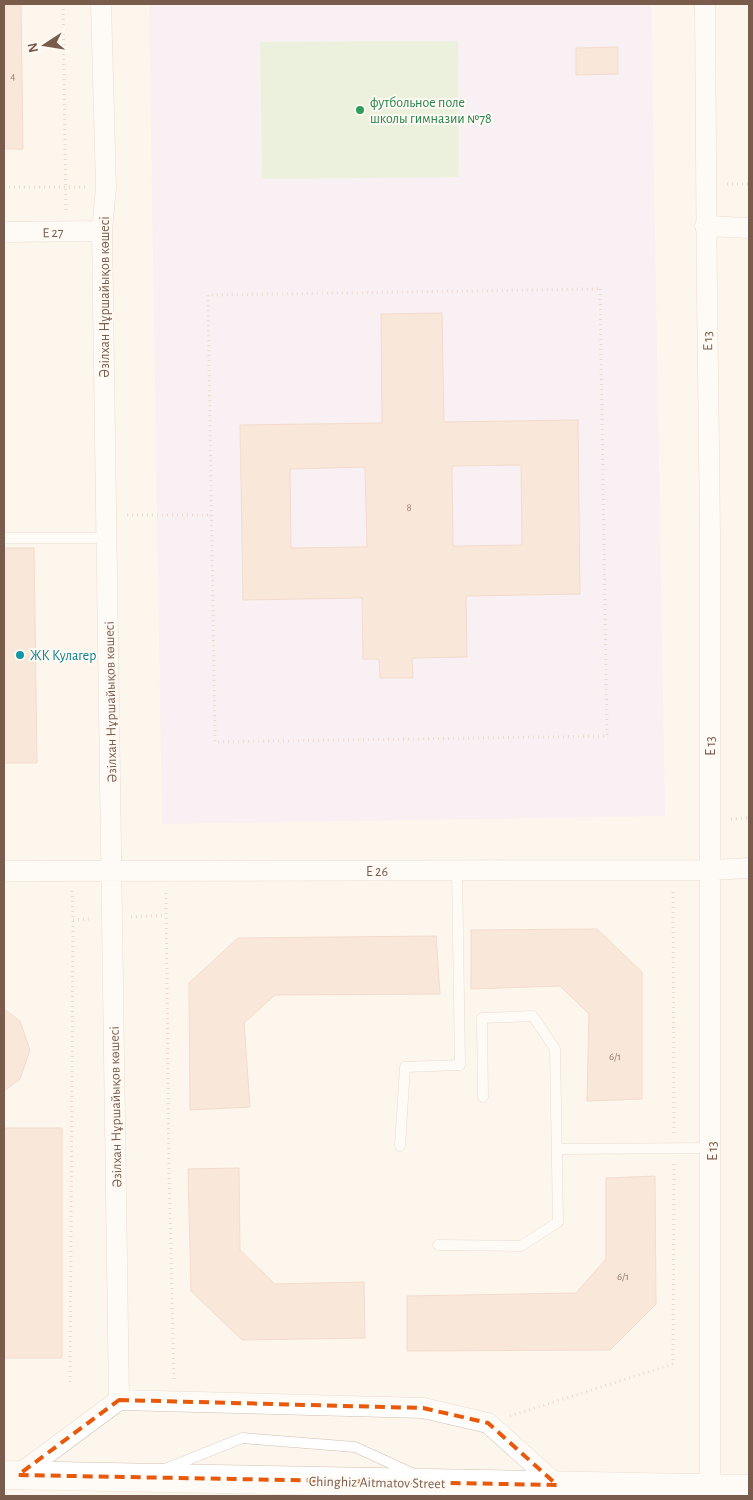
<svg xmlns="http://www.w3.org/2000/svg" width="753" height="1500" font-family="'Alegreya Sans',sans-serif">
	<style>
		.education { fill: #f3e8fa }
		.green { fill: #d8ecc9 }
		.building { fill: #f3d5c3; stroke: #e6bba3; fill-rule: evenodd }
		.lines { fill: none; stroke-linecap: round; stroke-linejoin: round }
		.lane-casing { stroke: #d1beb0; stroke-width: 11 }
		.street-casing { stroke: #d1beb0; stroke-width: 21 }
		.secondary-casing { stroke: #d6c0b0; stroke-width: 29 }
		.path { stroke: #d9b8a5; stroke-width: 3; stroke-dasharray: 1 4; stroke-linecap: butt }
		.lane { stroke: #fff; stroke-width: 10 }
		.street { stroke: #fff; stroke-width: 20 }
		.secondary { stroke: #fff; stroke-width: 28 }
		.marked { fill: none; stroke: #e8590c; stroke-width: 4; stroke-dasharray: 10 6; stroke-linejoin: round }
		.leisure-dot { fill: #2e9e5b; stroke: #fffaf3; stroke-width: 2 }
		.culture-dot { fill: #0f9aa8; stroke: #fffaf3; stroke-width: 2 }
		.labels { text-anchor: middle; stroke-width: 4; stroke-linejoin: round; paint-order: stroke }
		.number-label { font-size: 11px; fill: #987a6a }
		.leisure-label { font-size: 14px; fill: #27864d; stroke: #fffaf3; text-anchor: start }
		.street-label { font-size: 14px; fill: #7a5c4d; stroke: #fffaf3 }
		.culture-label { font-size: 14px; fill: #0d838f; stroke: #fffaf3; text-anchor: start }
	</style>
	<rect width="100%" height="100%" fill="#fdf6ec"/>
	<path class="education" d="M149,4H651L665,816L162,824Z"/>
	<path class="green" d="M458,41L459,177L262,179L260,42Z"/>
	<path class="building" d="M4,4H21L23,149H4Z
		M618,47V74L576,75V48Z
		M442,313L444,422L578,420L580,594L466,596L467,657L412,658L413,678H380L379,659H363L362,598L243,600L240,425L382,423L381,314ZM521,465L522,545L453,546L452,466ZM365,467L367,547L291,548L290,469Z
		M4,548H34L37,763H4Z
		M597,929L642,972V1099L587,1101L589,1014L560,986L471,989V930Z
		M436,936L440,994L275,995L244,1023L250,1107L190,1110L189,983L238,938Z
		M4,1009L20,1021L30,1050L20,1079L4,1091Z
		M4,1128H62V1358H4Z
		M239,1168L240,1250L275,1284L364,1282L365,1338L242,1340L191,1291L188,1169Z
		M655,1176L656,1304L610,1350L407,1351V1296L576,1293L606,1259V1178Z"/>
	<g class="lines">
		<g class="lane-casing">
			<path id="lane" d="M4,538H108
				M400,1146L405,1067L460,1065L457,870
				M557,1149L712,1148
				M438,1245L521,1246L558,1222L555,1049L533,1016L482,1018L483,1097
				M165,1469L242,1438L355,1447L414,1474"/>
		</g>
		<g class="street-casing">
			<path id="street" d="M101,4L106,187L102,231L119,1400
				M705,4C705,180 708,357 710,533C713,852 712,1170 710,1488
				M705,226L749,228
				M4,232L102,231
				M4,871L711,870L749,868
				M18,1475L119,1400L423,1408L488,1423L557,1485"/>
		</g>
		<g class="secondary-casing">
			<path id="secondary" d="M4,1475L749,1489"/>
		</g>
		<path class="path" d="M63,4L66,211
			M727,184H749
			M4,187H85
			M600,289L607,736L215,742L208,295Z
			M127,515H211
			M731,819L749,818
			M673,892L674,1133
			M166,893L169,1171L174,1381
			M131,917L165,915
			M73,920L90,919
			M70,1382L73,920L72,890
			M510,1416L673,1364L674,1164"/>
		<use href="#lane" class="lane"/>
		<use href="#street" class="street"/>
		<use href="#secondary" class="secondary"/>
	</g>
	<path d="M0 0H753V1500H0ZM119,1400L423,1408L488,1423L557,1485L18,1475Z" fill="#fdf6ec" fill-opacity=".55" fill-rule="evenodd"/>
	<path class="marked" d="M119,1400L423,1408L488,1423L557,1485L18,1475Z"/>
	<circle class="leisure-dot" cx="360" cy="110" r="5"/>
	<circle class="culture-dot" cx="20" cy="655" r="5"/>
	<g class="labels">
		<g class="number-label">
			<text x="13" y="80">4</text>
			<text x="409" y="511">8</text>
			<text x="615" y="1060">6/1</text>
			<text x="623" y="1280">6/1</text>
		</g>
		<g class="leisure-label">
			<text x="370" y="107">футбольное поле<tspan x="370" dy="16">школы гимназии №78</tspan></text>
		</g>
		<g class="street-label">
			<text transform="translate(53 232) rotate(-1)" y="5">E 27</text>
			<text transform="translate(104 297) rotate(-90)" y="5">Әзілхан Нұршайықов көшесі</text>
			<text transform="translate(707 341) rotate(-91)" y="5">E 13</text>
			<text transform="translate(110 702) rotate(-91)" y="5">Әзілхан Нұршайықов көшесі</text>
			<text transform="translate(710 746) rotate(-90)" y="5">E 13</text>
			<text x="377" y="876">E 26</text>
			<text transform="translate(115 1107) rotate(-91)" y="5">Әзілхан Нұршайықов көшесі</text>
			<text transform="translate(712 1151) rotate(-90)" y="5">E 13</text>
			<text transform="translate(377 1482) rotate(1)" y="5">Chinghiz Aitmatov Street</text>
		</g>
		<g class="culture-label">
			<text x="30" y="660">ЖК Кулагер</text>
		</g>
	</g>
	<rect width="753" height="1500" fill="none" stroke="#7a5c4d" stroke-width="10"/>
	<g transform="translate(45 45) rotate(258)" stroke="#fffaf3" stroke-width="4" paint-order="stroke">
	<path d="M0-4L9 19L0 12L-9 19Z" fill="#7a5c4d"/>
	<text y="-8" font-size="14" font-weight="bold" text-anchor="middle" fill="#7a5c4d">N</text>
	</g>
</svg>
